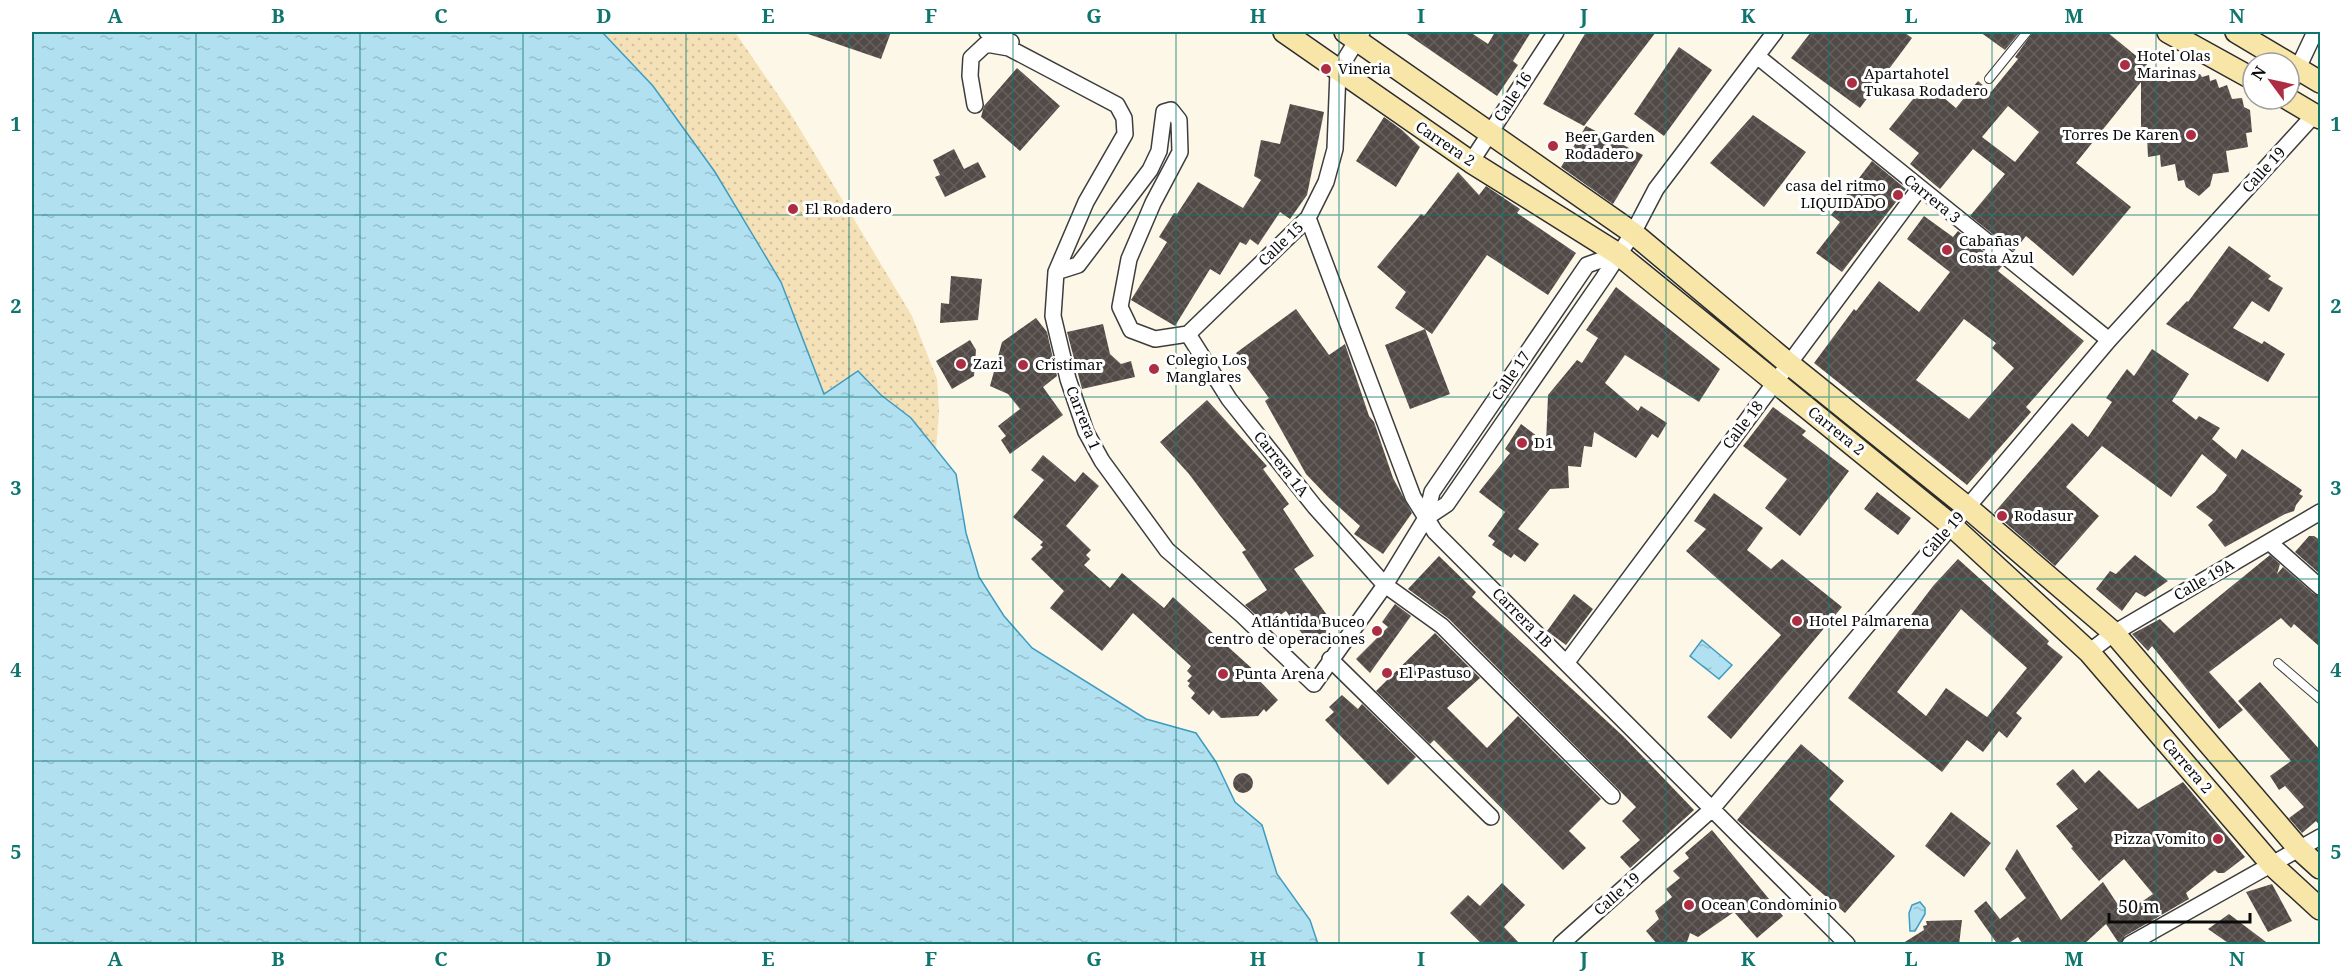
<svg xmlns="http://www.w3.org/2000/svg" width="2352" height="976" font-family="'Noto Serif',serif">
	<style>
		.sand { fill: url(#sand-dots) }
		.water { fill: url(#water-ripples); stroke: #3e9cc1; stroke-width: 1.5 }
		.building { fill: url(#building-cross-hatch); fill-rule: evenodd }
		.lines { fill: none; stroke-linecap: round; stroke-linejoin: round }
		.lane-casing { stroke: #3d3d3d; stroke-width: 10 }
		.street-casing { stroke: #3d3d3d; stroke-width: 18 }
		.secondary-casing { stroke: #2c2c2c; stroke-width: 24 }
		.lane { stroke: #fff; stroke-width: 8 }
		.street { stroke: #fff; stroke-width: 15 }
		.secondary { stroke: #f8e6a8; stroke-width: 21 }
		.grid { fill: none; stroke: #0f766e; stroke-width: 1.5; stroke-opacity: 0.55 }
		.poi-dot { fill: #ad2e43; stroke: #fff; stroke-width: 2 }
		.labels { text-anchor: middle; stroke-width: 6; stroke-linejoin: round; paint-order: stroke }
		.poi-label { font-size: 15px; fill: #0a0a0a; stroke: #fff; text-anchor: start }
		.street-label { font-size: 15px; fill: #0a0a0a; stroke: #fff }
		.neatline { fill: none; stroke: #0f766e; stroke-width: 2 }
		.grid-label { font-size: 20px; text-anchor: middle; font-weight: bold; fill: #0f766e }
	</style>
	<defs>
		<pattern id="sand-dots" width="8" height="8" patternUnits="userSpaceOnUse" patternTransform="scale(1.5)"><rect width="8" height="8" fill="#f5e1b8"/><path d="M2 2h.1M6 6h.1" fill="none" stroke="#d1c09d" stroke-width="1.8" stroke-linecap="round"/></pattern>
		<pattern id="water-ripples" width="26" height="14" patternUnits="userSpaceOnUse" patternTransform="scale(1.5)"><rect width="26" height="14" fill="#b1e0f0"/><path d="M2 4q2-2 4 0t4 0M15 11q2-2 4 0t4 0" fill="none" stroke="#97bfcc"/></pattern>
		<pattern id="building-cross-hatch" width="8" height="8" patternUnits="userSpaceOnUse" patternTransform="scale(1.5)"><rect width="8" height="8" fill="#514a47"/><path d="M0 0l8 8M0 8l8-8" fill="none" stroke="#65605d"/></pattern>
	</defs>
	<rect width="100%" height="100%" fill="#fdf7e8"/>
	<path class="sand" d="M602,32H735L789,111L912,316L937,379L939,411L936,450L911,418L877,391L858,371L824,395L781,282L715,172L653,86Z"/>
	<path class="water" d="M32,32H602L653,86L715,172L781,282L824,394L858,371L881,395L911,418L956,474L966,533L979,577L1004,616L1032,648L1146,719L1196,733L1216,762L1235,802L1262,825L1277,874L1310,920L1318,944H32Z
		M1702,640L1732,665L1719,679L1690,656Z
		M1920,902L1925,908V914L1915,931H1910L1909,913L1912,905Z"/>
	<path class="building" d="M809,32H891L881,59L808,34Z
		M1404,32H1470L1488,44L1495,32H1531L1513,61L1518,65L1497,96Z
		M1586,32H1656L1584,126L1543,104Z
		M1811,32H1904L1912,38L1860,108L1791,58Z
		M1980,32H2020L2005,50Z
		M2033,32H2107L2168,82L2200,74L2202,77L2209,75L2210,81L2216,79L2219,88L2227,85L2232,99L2242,98L2244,107L2250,110L2252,132L2246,133L2248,147L2226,151L2229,172L2213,174L2210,186L2199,196L2186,187L2184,180L2178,181L2175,164L2161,167L2160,155L2148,157L2147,136H2141V82L2076,163L2131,207L2073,276L2026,236L2014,251L1970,216L2005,174L1973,149L1940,189L1910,164L1919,153L1889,129L1926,83L1956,108L1978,81L1991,92L2018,59L2015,57ZM2008,106L2039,132L2015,162L1982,137Z
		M1679,47L1712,70L1664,136L1634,114Z
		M1017,68L1060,106L1020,151L981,117L984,106Z
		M1290,104L1324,112L1307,195L1290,219L1280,212L1258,245L1250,239L1246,245L1240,242L1220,275L1210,269L1175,326L1131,300L1167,242L1159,237L1174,213L1177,214L1198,182L1243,208L1261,180L1254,176L1261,140L1280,144Z
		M1753,115L1806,152L1764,207L1710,163Z
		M1384,117L1402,130L1420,147L1396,187L1356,161Z
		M1586,126L1643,155L1613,204L1561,167Z
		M954,149L964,169L978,162L986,177L945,197L935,177L940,175L933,160Z
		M1872,161L1906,189L1842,272L1816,253L1840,222L1831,215Z
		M1458,172L1479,195L1486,186L1520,209L1517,213L1576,253L1548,295L1487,255L1432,334L1395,308L1406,292L1377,267L1421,214L1424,216Z
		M1924,216L1953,237L1958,231L2002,266L1998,271L2084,341L2026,407L2031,412L1967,485L1814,363L1854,309L1856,311L1879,281L1919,312L1950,272L1907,239ZM1964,319L1996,343L1992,348L2014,368L1969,419L1916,380Z
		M2229,246L2271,276L2268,279L2283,288L2269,312L2252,301L2233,328L2262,344L2264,341L2285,354L2268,382L2166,324L2187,301L2188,302Z
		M951,276L982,279L978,320L940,323L941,303L949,304Z
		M1616,287L1720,369L1699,402L1625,355L1605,383L1638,411L1641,406L1667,423L1658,438L1652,434L1636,458L1594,432L1592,447L1584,446L1581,467L1568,466L1569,488L1550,489L1518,529L1539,544L1525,562L1514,554L1511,558L1492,545L1495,541L1488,536L1505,512L1479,492L1510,453L1505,449L1521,424L1546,443L1548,395L1577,360L1582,363L1598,338L1586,330Z
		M1296,309L1329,355L1345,344L1369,416L1374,422L1393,478L1412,513L1383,554L1354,534L1360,526L1328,497L1306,474L1265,401L1269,398L1236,353Z
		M1036,318L1047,332L1057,376L1043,387L1063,415L1010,454L1001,440L1006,436L998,426L1020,409L1008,394L990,386L1002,342Z
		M1103,324L1110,354L1121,364L1131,361L1135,377L1082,389L1067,332Z
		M1425,329L1450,394L1410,409L1385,345Z
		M970,340L976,350L974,376L952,389L936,361Z
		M2152,349L2189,374L2172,401L2196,420L2199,416L2220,428L2212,439L2236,459L2242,449L2302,490L2299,494L2303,496L2296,505L2294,511L2285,514L2225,547L2208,525L2213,520L2196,507L2215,492L2227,475L2202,454L2171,497L2102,446L2066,487L2099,516L2055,566L1994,513L2072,423L2088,437L2112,402L2106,398L2127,369L2134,376Z
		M1207,400L1267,466L1263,469L1289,504L1283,509L1314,556L1294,569L1327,615L1326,636L1303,635L1286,611L1267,625L1245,605L1267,590L1242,552L1246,550L1189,474L1160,442Z
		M1773,407L1806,431L1802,435L1849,471L1800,536L1765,508L1787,479L1743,446Z
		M1043,455L1075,482L1083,472L1099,486L1066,526L1091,550L1086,555L1090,559L1084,565L1110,588L1122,573L1164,608L1173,597L1257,673L1254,675L1278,700L1266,712L1264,709L1258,716L1221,718L1213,710L1209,715L1191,698L1195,693L1188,686L1190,683L1187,681L1192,676L1187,671L1191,666L1133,613L1102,651L1050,608L1064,591L1031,559L1043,547L1040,545L1043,542L1013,517L1044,480L1031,470Z
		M1877,492L1911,518L1898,535L1864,509Z
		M1714,493L1763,528L1747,550L1771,569L1782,559L1842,607L1731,739L1707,717L1781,635L1686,551L1706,529L1694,521Z
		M2309,536H2314L2320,540V574L2295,552Z
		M2135,555L2168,581L2145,597L2136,592L2122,611L2096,589L2110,571L2116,574Z
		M2270,555L2280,564L2277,574L2283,567L2314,594L2320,596V647L2294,624L2291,628L2281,618L2209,672L2243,710L2219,729L2152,646L2148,651L2132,634L2160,619L2174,633Z
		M1439,556L1476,592L1472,597L1623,736L1694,810L1630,868L1620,857L1640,840L1622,821L1636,807L1449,619L1408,589Z
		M1958,559L2049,641L2047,644L2063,657L2016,713L2022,718L2007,738L1999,731L1983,752L1967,740L1942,772L1848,698L1933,586ZM1961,609L2027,668L1987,717L1946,688L1926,716L1897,692Z
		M1574,594L1593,609L1566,645L1547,631Z
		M1395,604L1411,616L1370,673L1356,659L1388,627L1382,622Z
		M1435,633L1480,678L1447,708L1487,748L1518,716L1601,799L1569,831L1586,848L1563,870L1434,740L1430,744L1376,691Z
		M2260,682L2320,750V826L2316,821L2302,833L2289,818L2304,807L2285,786L2279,790L2270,776L2291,761L2238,701Z
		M1342,695L1358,709L1362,704L1416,757L1388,785L1325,720L1334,712L1329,707Z
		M1801,744L1844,781L1829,799L1895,856L1845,913L1737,820Z
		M2073,769L2085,783L2099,770L2138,809L2183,782L2245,857L2224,873H2218L2215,870L2186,893L2189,899L2125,936L2120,945L2106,924L2083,945H2023L2018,937L2006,945H1998L1974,911L1986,901L2000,919L2026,898L2005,869L2017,849L2061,920L2103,882L2124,914L2153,894L2124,859L2099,881L2071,848L2073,847L2056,826L2078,809L2056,784Z
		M1233 783a10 10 0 1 1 20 0a10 10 0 1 1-20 0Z
		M1951,812L1991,843L1964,877L1925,846Z
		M1712,830L1783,916L1757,938L1734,912L1698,937L1690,933L1686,945H1658L1646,931L1659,919L1655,911L1672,897L1666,889L1680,878L1673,871L1689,858L1685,853Z
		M1502,883L1525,905L1504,927L1521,945H1483L1450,913L1468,895L1480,906Z
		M2272,884L2292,921L2268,932L2246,892Z
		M2229,914L2270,945H2231L2208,929Z
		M1962,920L1959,945H1900L1924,930L1923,926L1927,925L1926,921Z"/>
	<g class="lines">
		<g class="lane-casing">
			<path id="lane" d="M1989,79L2027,32
				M2278,663L2320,699"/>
		</g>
		<g class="street-casing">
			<path id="street" d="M987,32L1011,42
				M1757,56L2109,340
				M2289,87L2315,32
				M975,105L970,76L971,58L986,44L1009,48L1117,105L1124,118L1125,134L1086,202L1056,272L1053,316L1068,379L1086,432L1102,461L1167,550L1242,615L1314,684L1385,585L1426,518L1432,492L1587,265L1618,254
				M1471,162L1556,32
				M1308,218L1413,497L1435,532L1847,944
				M1056,272L1078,265L1150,170L1159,151L1164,112L1171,110L1179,120L1180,152L1153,203L1129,259L1120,307L1131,330L1155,339L1188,334
				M1188,334L1229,399L1315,507L1385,585L1442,626L1612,796
				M1188,334L1308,218L1326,182L1335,149L1338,71L1362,32
				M1426,518L1447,504L1604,277L1633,233L1656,189L1775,32
				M2269,542L2320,587
				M2089,652L2114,633L2320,512
				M1330,659L1491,817
				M1567,662L1919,189
				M1561,944L1711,810L2109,340L2315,114
				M2130,944L2320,837"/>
		</g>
		<g class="secondary-casing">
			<path id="secondary" d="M1284,32L1471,162L1618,254L1951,525L2089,652L2272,865L2320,909
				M1345,32L1633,233L1788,363L1967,507L2114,633L2299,849L2320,868
				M2168,32L2253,79
				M2236,32L2320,82
				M2288,99L2320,118"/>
		</g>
		<use href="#lane" class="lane"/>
		<use href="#street" class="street"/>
		<use href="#secondary" class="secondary"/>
	</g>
	<path class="grid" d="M196,32V944M360,32V944M523,32V944M686,32V944M849,32V944M1013,32V944M1176,32V944M1339,32V944M1503,32V944M1666,32V944M1829,32V944M1992,32V944M2156,32V944M32,215H2320M32,397H2320M32,579H2320M32,761H2320"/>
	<g class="poi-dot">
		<circle cx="2125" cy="65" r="6"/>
		<circle cx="1326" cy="69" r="6"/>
		<circle cx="1852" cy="83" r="6"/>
		<circle cx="2191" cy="135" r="6"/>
		<circle cx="1553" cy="146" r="6"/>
		<circle cx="1898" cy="195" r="6"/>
		<circle cx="793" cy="209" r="6"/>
		<circle cx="1947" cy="250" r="6"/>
		<circle cx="961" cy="364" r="6"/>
		<circle cx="1023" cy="365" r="6"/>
		<circle cx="1154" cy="369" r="6"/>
		<circle cx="1522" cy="443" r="6"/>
		<circle cx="2002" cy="516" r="6"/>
		<circle cx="1797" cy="621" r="6"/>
		<circle cx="1377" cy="631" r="6"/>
		<circle cx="1387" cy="673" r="6"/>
		<circle cx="1223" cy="674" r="6"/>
		<circle cx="2218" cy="839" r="6"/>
		<circle cx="1689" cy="905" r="6"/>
	</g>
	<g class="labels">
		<g class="poi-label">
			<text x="2137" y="61">Hotel Olas<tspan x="2137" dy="17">Marinas</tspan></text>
			<text x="1338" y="74">Vineria</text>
			<text x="1864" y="79">Apartahotel<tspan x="1864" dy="17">Tukasa Rodadero</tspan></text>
			<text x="2179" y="140" text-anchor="end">Torres De Karen</text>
			<text x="1565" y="142">Beer Garden<tspan x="1565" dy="17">Rodadero</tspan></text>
			<text x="1886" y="191" text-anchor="end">casa del ritmo<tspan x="1886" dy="17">LIQUIDADO</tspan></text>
			<text x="805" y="214">El Rodadero</text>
			<text x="1959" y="246">Cabañas<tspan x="1959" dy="17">Costa Azul</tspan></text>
			<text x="1166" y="365">Colegio Los<tspan x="1166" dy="17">Manglares</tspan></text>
			<text x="973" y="369">Zazi</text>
			<text x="1035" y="370">Cristimar</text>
			<text x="1534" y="448">D1</text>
			<text x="2014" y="521">Rodasur</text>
			<text x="1809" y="626">Hotel Palmarena</text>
			<text x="1365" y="627" text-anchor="end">Atlántida Buceo<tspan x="1365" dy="17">centro de operaciones</tspan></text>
			<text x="1399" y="678">El Pastuso</text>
			<text x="1235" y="679">Punta Arena</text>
			<text x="2206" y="844" text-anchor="end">Pizza Vomito</text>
			<text x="1701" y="910">Ocean Condominio</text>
		</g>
		<g class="street-label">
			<text transform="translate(1513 97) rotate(-57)" y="5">Calle 16</text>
			<text transform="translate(1445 144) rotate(34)" y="5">Carrera 2</text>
			<text transform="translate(2264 170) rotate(-48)" y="5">Calle 19</text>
			<text transform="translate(1932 199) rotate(39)" y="5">Carrera 3</text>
			<text transform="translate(1281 244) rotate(-44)" y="5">Calle 15</text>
			<text transform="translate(1511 376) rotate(-56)" y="5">Calle 17</text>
			<text transform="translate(1083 418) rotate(68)" y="5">Carrera 1</text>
			<text transform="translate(1743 425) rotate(-53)" y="5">Calle 18</text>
			<text transform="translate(1836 431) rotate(39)" y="5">Carrera 2</text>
			<text transform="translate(1281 464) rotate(52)" y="5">Carrera 1A</text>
			<text transform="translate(1943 535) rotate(-49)" y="5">Calle 19</text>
			<text transform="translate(2204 580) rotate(-30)" y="5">Calle 19A</text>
			<text transform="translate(1522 618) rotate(45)" y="5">Carrera 1B</text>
			<text transform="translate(2187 766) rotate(49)" y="5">Carrera 2</text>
			<text transform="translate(1617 894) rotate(-42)" y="5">Calle 19</text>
		</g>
	</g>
	<rect width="2352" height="976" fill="none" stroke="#ffffff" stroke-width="66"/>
	<g transform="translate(2271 81) rotate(303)"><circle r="28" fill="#ffffff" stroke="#9d9d9d" stroke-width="1.5"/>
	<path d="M0-4.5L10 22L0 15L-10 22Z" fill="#ad2e43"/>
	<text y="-9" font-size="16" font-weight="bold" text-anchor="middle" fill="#0a0a0a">N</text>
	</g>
	<path d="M2109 913v9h141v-9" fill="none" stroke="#0a0a0a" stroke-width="3"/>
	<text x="2118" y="913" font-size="18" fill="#0a0a0a" stroke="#ffffff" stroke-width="4.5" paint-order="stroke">50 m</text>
	<rect x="33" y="33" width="2286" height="910" class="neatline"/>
	<g class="grid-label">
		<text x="115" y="23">A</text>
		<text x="278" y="23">B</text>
		<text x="441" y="23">C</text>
		<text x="604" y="23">D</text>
		<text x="768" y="23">E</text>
		<text x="931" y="23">F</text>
		<text x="1094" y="23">G</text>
		<text x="1258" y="23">H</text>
		<text x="1421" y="23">I</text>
		<text x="1584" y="23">J</text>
		<text x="1748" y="23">K</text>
		<text x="1911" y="23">L</text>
		<text x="2074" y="23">M</text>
		<text x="2237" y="23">N</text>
		<text x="16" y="131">1</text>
		<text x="2336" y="131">1</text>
		<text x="16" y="313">2</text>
		<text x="2336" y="313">2</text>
		<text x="16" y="495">3</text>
		<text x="2336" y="495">3</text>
		<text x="16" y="677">4</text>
		<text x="2336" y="677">4</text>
		<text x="16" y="859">5</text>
		<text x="2336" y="859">5</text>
		<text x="115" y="966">A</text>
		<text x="278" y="966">B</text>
		<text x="441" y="966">C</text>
		<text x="604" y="966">D</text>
		<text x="768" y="966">E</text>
		<text x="931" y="966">F</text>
		<text x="1094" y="966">G</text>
		<text x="1258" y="966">H</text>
		<text x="1421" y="966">I</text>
		<text x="1584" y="966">J</text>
		<text x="1748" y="966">K</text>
		<text x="1911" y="966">L</text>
		<text x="2074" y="966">M</text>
		<text x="2237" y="966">N</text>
	</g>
</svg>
